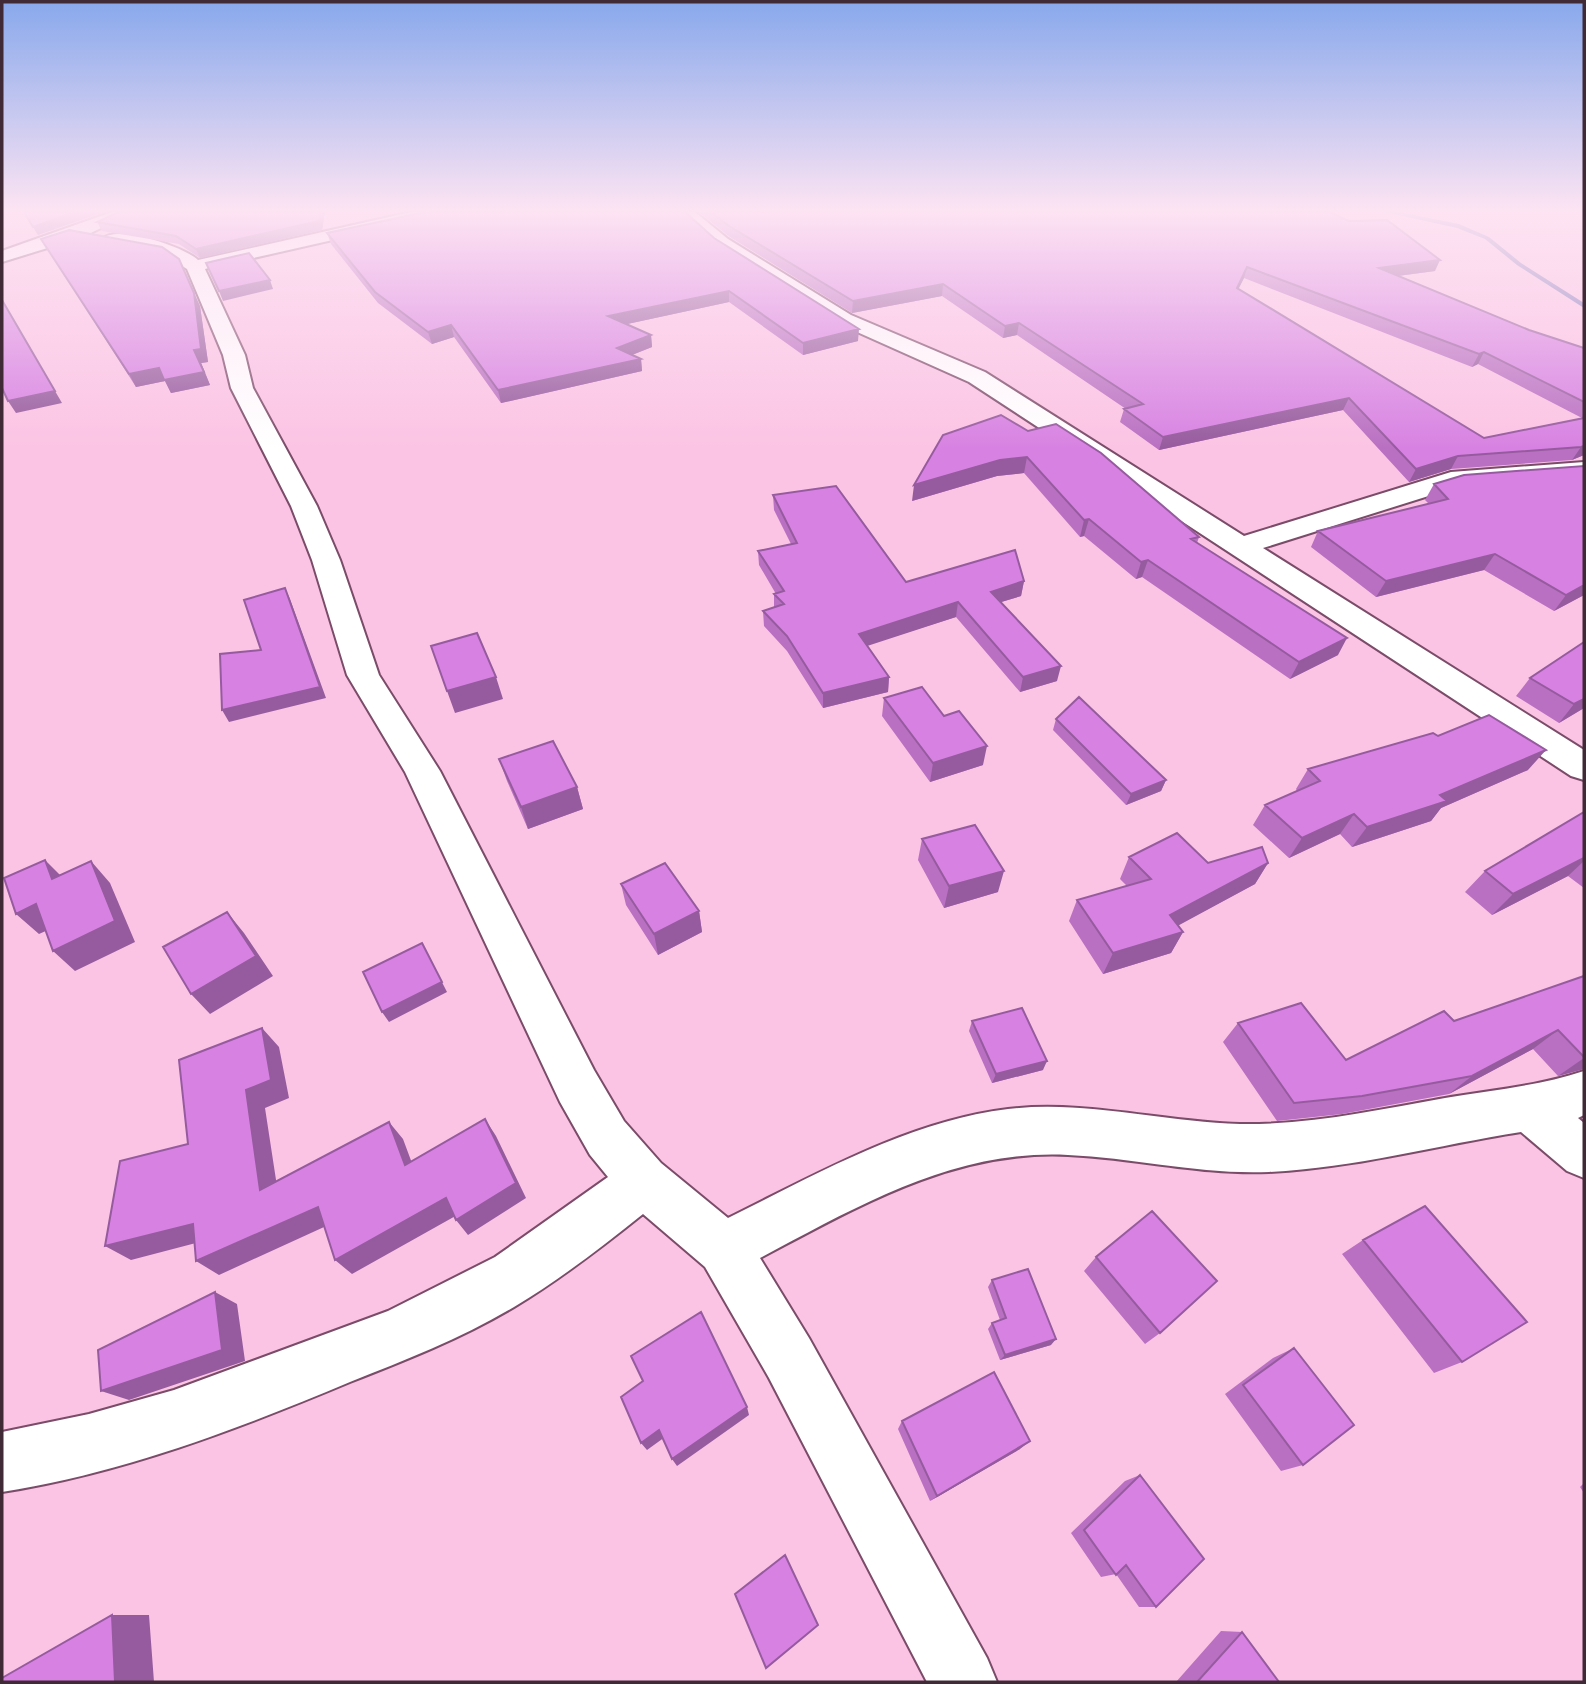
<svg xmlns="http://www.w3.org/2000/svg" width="1586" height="1684" font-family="'Source Sans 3',sans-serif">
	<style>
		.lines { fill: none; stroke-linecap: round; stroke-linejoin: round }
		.stream { fill: #7d76b9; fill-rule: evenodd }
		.street-casing { stroke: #7b4c69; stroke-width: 4 }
		.street { fill: #fff; fill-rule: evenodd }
		.wall { fill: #b970c2; fill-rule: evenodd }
		.shaded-wall { fill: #965b9e }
		.building { fill: #d782e2; stroke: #965b9e; stroke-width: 2 }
	</style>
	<rect width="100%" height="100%" fill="#fbc4e4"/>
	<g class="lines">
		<path class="stream" d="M1385,212H1398L1459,224L1489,237L1521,263L1584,303V308L1517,265L1485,239L1457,228Z"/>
		<g class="street-casing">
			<path id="street" d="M112,212H135L80,238L2,262V251Z
				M411,212H442L434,217L205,269L245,355L253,388L317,506L340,560L379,675L440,771L594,1070L624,1121L661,1163L728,1218C817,1174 909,1121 1008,1109C1086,1100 1163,1122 1240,1124C1310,1125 1377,1110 1445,1098C1492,1090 1539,1086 1584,1071V1115L1578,1118L1584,1123V1178L1567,1171L1521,1132C1438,1145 1354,1168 1269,1172C1202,1175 1135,1158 1068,1155C954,1149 857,1207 760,1258L809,1338L987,1658L997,1682H927L769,1378L705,1267L643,1214C602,1247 559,1280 514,1307C462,1338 406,1360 350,1382C238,1429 122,1473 2,1492V1432L89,1414L174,1390L388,1311L495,1257L608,1177L590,1155L560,1102L405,772L347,675L312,560L291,506L231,388L223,355L187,269L161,253L111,244L102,239C117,224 184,247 198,260Z
				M677,212H695L728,239L851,315L985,372L1244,536L1451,472L1584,462V478L1454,488L1263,548L1584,750V780L1571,776L969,382L837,323L716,247Z"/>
		</g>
		<use href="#street" class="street"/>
	</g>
	<path class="wall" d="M119,212H325L322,230L200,258L179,244L102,231L97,222Z
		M699,212H1329L1435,271L1398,276L1529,330L1584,348V455L1572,460L1451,469L1409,482L1343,410L1159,450L1120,422L1124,409H1126L1017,335L1003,338L942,296L852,313L730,237ZM1244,278L1472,367L1478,364L1582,418L1484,438L1238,289Z
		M327,233L714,238L858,341L803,355L729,302L627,324L651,335L652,347L632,355L641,359L642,371L501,403L454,337L432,344L378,303L331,244Z
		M41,239L200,306L208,362L201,363L210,385L171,393L165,381L136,387L48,250Z
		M1001,415L1199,537L1197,543L1338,655L1290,679L1142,577L1136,579L1084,536L1080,537L1024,473L997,476L912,501Z
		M1434,484L1584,595L1554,611L1484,570L1376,597L1311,547L1318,531L1429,504L1425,500Z
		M773,495L906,582L1024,581L1021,596L1001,602L1057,681L1020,692L956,617L867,645L889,677L888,692L823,708L787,651L764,626L763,611L774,607V594H776L759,565L758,551L791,544L774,510Z
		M1530,678L1584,708L1559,723L1516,696Z
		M884,698L944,716L983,765L930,782L882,716Z
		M1056,719L1166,780L1161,791L1126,805L1053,730Z
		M1438,736L1528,770L1441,808L1431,821L1352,847L1340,834L1289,858L1253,825L1265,805L1297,791L1296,789L1308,769Z
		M499,759L577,787L583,809L528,829L507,781Z
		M1584,812V888L1568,876L1492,915L1465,892L1485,871Z
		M922,839L998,892L944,908L918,860Z
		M1129,857L1208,863H1268L1255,884L1178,925L1183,932L1171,953L1103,974L1069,921L1077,900L1127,886L1120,879Z
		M621,884L699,911L702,932L658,955L626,905Z
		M1584,976V1069L1558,1076L1533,1049L1449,1094L1342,1114L1277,1121L1223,1042L1238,1023L1346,1060Z
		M972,1021L1043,1070L992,1083L969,1031Z
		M1363,1240L1462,1362L1434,1373L1342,1254Z
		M1096,1257L1160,1333L1145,1344L1084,1271Z
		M992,1280L1051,1345L1000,1360L988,1329L992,1323L1000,1320L988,1287Z
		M1294,1348L1303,1465L1281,1471L1225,1394L1273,1358Z
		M902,1421L1020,1449L930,1501L898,1429Z
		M1140,1475L1156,1607H1139L1116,1574L1101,1577L1071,1533L1125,1481Z
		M1584,1483V1493L1580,1487Z
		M1221,1631L1242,1632L1279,1682H1176Z"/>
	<path class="shaded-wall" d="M75,212H104L38,235L33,227Z
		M321,212H325L322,230L200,258L196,249Z
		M179,259L200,306L208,362L201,363L210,385L171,393L165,381L136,387L129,374L194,350Z
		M1440,260L1435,271L1374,279L1379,268Z
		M1247,267L1244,278L1233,300L1237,288Z
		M270,280L273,289L223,301L219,291Z
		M943,284L942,296L852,313L853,301Z
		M729,291V302L609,328L608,316Z
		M2,300L62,403L16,413L8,401Z
		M1019,323L1017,335L1003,338L1005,326Z
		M451,325L454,337L432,344L428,332Z
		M859,329L858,341L803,355V343Z
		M651,335L652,347L619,360L617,348Z
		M1484,352L1478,364L1472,367L1479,354Z
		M641,359L642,371L501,403L498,390Z
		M1349,398L1343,410L1159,450L1163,437Z
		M1584,446V455L1572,460L1581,447Z
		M1458,456L1451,469L1409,482L1416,469Z
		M1027,457L1024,473L997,476L912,501L914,485L1000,460Z
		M1089,519L1084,536L1080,537L1084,520Z
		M1495,554L1484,570L1376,597L1386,581Z
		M1148,560L1142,577L1136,579L1141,562Z
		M1024,581L1021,596L988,606L991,592Z
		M1584,585V595L1554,611L1566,595Z
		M285,588L290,599L326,698L229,722L222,710L320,687Z
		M958,602L956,617L858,649L859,634Z
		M1347,638L1338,655L1290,679L1299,662Z
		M1061,666L1057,681L1020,692L1023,677Z
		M496,677L503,699L455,713L447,691Z
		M889,677L888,692L823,708V693Z
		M1584,699V708L1559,723L1574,704Z
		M987,746L983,765L930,782L933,763Z
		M1546,750L1528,770L1441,808L1431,821L1352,847L1367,827Z
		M1166,780L1161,791L1126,805L1131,794Z
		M577,787L583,809L528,829L521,807Z
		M1354,814L1340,834L1289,858L1302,838Z
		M1584,858V861L1568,876L1492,915L1513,894Z
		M45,860L66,881L52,879Z
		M91,861L110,883L135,942L75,971L53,951Z
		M1268,863L1255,884L1159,936L1170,915Z
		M1004,871L998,892L944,908L949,886Z
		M36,904L59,925L39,934L16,914Z
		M699,911L702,932L658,955L654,934Z
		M227,912L244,933L273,976L210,1014L191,994Z
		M1183,932L1171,953L1103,974L1113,953Z
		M422,943L447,992L389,1022L382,1012Z
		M262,1028L279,1047L289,1098L265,1108L280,1206L260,1190L246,1090Z
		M1558,1030L1533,1049L1449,1094L1472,1076Z
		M1584,1058V1069L1558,1076Z
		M1047,1061L1043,1070L992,1083L996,1074Z
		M485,1119L496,1136L526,1198L468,1235L456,1220Z
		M389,1122L403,1139L419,1182L405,1165Z
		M446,1198L459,1214L352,1274L335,1260Z
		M318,1207L335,1222L219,1275L196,1261Z
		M193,1224L215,1238L131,1260L105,1246Z
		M215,1292L237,1304L245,1361L129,1400L101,1391Z
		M1056,1339L1051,1345L1000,1360L1005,1355Z
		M747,1407L749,1415L677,1466L672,1459Z
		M659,1430L665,1437L647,1450L641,1443Z
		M1030,1441L1020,1449L930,1501L937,1496Z
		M112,1615H149L154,1682H115Z"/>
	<path class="building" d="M24,212H75L33,227Z
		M119,212H321L319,221L196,249L176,236L97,222Z
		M426,212H685L714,238L859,329L803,343L729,291L608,316L651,335L617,348L641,359L498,390L451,325L428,332L375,292L327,233Z
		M711,212H1329L1349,221L1387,220L1440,260L1379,268L1529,330L1584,348V402L1484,352L1479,354L1247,267L1237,288L1484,438L1584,418V446L1581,447L1458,456L1416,469L1349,398L1163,437L1124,409L1143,404L1019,323L1005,326L943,284L853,301L729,226Z
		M69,230L162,247L179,259L194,293L201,349L194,350L204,372L164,380L159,368L129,374L41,239Z
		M249,253L270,280L219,291L206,263Z
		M2,300L55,391L8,401L2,388Z
		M1001,415L1028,431L1056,424L1101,453L1199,537L1191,539L1347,638L1299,662L1148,560L1141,562L1089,519L1084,520L1027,457L1000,460L914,485L943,435Z
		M1584,466V585L1566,595L1495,554L1386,581L1318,531L1448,499L1434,484L1464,475Z
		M836,486L906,582L1015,550L1024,581L991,592L1061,666L1023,677L958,602L859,634L889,677L823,693L787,636L763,611L784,604L774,594L784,591L758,551L797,543L773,495Z
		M285,588L320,687L222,710L220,654L261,650L244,600Z
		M477,633L496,677L447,691L431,646Z
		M1584,642V699L1574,704L1530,678Z
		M922,687L944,716L959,711L987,746L933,763L884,698Z
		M1079,697L1166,780L1131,794L1056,719Z
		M1489,715L1546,750L1440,795L1447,801L1367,827L1354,814L1302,838L1265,805L1320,781L1308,769L1433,733L1438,736Z
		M553,741L577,787L521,807L499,759Z
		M1584,812V858L1513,894L1485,871Z
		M975,825L1004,871L949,886L922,839Z
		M1177,833L1208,863L1262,847L1268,863L1170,915L1183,932L1113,953L1077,900L1151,879L1129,857Z
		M45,860L52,879L91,861L115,921L53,951L36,904L16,914L4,878Z
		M665,863L699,911L654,934L621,884Z
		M227,912L256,956L191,994L163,947Z
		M422,943L442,982L382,1012L363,972Z
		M1584,976V1057L1558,1030L1472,1076L1362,1096L1294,1103L1238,1023L1301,1003L1346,1060L1444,1011L1454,1021Z
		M1022,1008L1047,1061L996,1074L972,1021Z
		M262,1028L271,1080L246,1090L260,1190L389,1122L405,1165L485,1119L516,1183L456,1220L446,1198L335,1260L318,1207L196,1261L193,1224L105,1246L120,1161L188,1144L179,1060Z
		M1425,1206L1527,1322L1462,1362L1363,1240Z
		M1152,1211L1217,1281L1160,1333L1096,1257Z
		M1028,1269L1056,1339L1005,1355L992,1323L1006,1318L992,1280Z
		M215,1292L222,1350L101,1391L98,1350Z
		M701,1312L747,1407L672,1459L659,1430L641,1443L621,1397L643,1381L631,1356Z
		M1294,1348L1354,1425L1303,1465L1243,1385Z
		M994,1372L1030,1441L937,1496L902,1421Z
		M1140,1475L1204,1559L1156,1607L1126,1565L1116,1575L1084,1530Z
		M785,1555L818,1625L766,1668L735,1594Z
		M112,1615L115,1682H2V1678Z
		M1242,1632L1279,1682H1197Z"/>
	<linearGradient id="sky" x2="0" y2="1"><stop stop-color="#88a8ec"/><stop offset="0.47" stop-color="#fde4f3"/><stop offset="1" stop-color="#fde4f3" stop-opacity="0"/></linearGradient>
	<rect width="1586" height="448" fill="url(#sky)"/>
	<rect width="1586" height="1684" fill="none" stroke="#3f2a36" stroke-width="7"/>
</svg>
